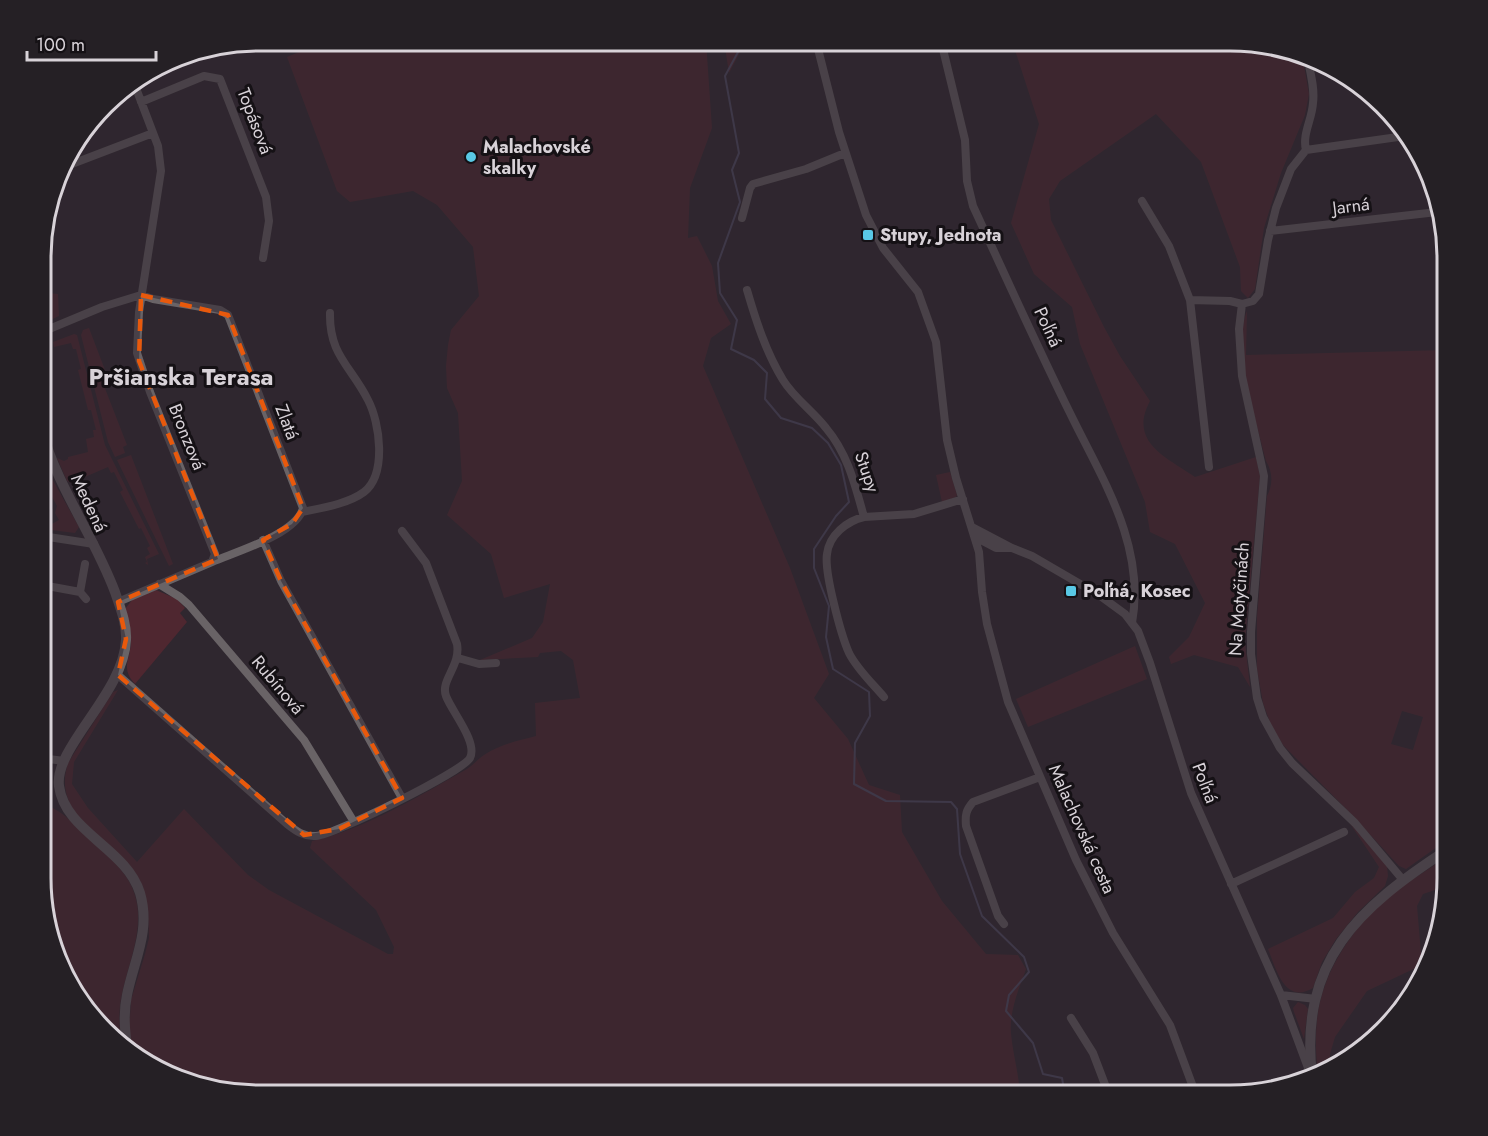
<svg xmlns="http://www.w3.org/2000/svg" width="1488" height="1136" font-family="Jost,sans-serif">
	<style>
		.green { fill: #4f2730; fill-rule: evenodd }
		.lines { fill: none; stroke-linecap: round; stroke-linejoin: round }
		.stream { stroke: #514e67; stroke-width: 2 }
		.minor { stroke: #696366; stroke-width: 8 }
		.tertiary { stroke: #696366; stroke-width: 10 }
		.marked { fill: none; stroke: #e8590c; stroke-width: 4.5; stroke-dasharray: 12 8; stroke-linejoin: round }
		.poi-dot { fill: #59c8e5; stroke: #151115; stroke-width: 2 }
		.labels { text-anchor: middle; stroke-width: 6; stroke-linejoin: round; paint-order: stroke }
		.street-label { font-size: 18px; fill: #d8d2d8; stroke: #151115 }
		.poi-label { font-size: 18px; font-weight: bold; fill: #d8d2d8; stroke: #151115; text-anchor: start }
		.district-label { font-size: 24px; font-weight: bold; fill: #d8d2d8; stroke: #151115 }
		.rim { fill: none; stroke: #d8d2d8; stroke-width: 3 }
	</style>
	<rect width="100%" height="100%" fill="#2f272f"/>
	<path class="green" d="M326,41H706L712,128L690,188L688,238L697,236L712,266L718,301L731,324L711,338L703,366L790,568L829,674L814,698L848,739L869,785L900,795L902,832L942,901L986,954L1018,955L1026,969C1019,989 1009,1011 1011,1034C1013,1055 1019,1074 1020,1095H244L175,1079L115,1042L63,975L41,893V804C62,808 77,828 92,842C104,853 118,864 127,878C151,916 130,956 122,994C119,1007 119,1018 120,1031L130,1017L131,1000L145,954L149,938L148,909L143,887L136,874L75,813C65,796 62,783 68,763L113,692L118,690L74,762L72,784L88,808L137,862L184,809L248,875L269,890L388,954H393L394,947L376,910L310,848L312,841C361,831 423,794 467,769C473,765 478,759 484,755C501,744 517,741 536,736L535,703L580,698L573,660L561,651L540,653L538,657L480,660L532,638L543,622L550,584L504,598L491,554L447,515L462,481L458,413L447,388L446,366L448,345L451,330L479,296L473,247L437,205L413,191L350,202L337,191L287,57Z
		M724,41H746L729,73Z
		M1012,41H1244L1302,54L1309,94L1305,115L1281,173L1264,228L1255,289L1248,298L1241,291L1240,267L1201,162L1156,114L1060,181L1049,199L1051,220L1104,327L1120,356L1150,401C1128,442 1166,457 1195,477L1256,457L1260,476L1245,642L1250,687L1238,667L1194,655L1171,664L1169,657L1189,637L1205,603L1175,544L1150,532L1145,502L1080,344L1072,307L1034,274L1011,223L1039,124Z
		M48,293L58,294L59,316L42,324V294Z
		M1247,311L1246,355L1447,350V840L1406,869L1399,866L1353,816L1283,745L1271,725L1263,703L1257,669V617L1267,496C1273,485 1273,472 1266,461C1257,424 1232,347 1247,311ZM1402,711L1423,717L1413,750L1391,744Z
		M89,328L105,370L99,373L127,445L123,447L125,453L115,457L108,442L81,335L83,330Z
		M74,334L77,335L105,445L159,554L147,559L148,565L145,563L147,562L145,557L150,554L147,548L150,546L141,528L139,529L120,492L123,490L114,472L111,473L108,467L71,483L67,481L57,458L64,461L68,459V457L88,452L86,439L94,437L93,430H96L91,410H88L78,370L81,369L76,349H73L71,343L54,347L53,342Z
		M42,453L46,468L79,527L75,533L43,529L59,520L55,513L57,506L51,495L46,498L42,495Z
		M131,455L173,564L169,566L117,460Z
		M950,472L957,495L956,497L942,502L936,475Z
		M156,590L177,599L185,608L180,613L187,622L135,684C119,667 132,658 131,638C130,629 127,618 125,609L132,600Z
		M1135,646L1147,679L1028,727L1016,699Z
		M1349,822L1387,866L1388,876L1385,886L1358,912L1336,939L1322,962L1313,988C1285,1005 1276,969 1268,949L1333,918L1355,892L1374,878L1379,867Z
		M1447,857V886L1423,894L1417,906L1422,965L1367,991L1335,1037L1330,1054V1070L1318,1075C1316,1057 1315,1039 1317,1020C1322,971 1355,923 1394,893C1410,880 1429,869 1447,857Z
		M1298,1002L1305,1005L1308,1009L1304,1039L1294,1012L1293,1008Z"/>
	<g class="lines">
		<path class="stream" d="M744,41L725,76L739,153L732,170L740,202L718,263L720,293L737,320L731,349L754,360L767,373L765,399L781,418L812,428L828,443L841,465L849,502L836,516L814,549V568L829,606L826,637L833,669L869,692L870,716L855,743L854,784L886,801L951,802L957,809L960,854L982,916L1024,957L1029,972L1009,995L1006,1011L1033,1043L1043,1074L1062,1078L1065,1095"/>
		<path class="minor" d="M816,41L839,132L866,215L883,248L918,292L936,342L947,440L956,478L979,552L982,592L987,624L1008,702L1076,860L1113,933L1170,1025L1196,1095
			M941,41L965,140L967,181L973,206C1005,275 1036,344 1070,413C1102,479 1146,545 1132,623
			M1307,56C1310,71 1315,88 1313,103C1312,120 1302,134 1306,150L1291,169L1276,208L1268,240L1259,294L1253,301L1242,304L1239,329L1242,376L1264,476L1251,632V654L1257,698L1263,717L1280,748L1292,763L1355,823L1403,880
			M141,102L204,76L220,79L266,197L269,221L263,258
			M1306,150L1405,136
			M64,167L153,133
			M1142,201L1169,246L1190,300L1209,467
			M742,218L750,188L753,184L806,169L845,153
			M1270,231L1437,212
			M747,290C756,321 766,352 783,380C794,398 813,411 826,428C848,454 855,485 864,517C847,521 829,535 827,554C824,572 841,635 849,653C857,669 872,683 884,697
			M141,295L153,299L220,310L228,315L303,508C297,534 235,552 212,562
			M1190,300L1230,301L1242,304
			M42,332L102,307L141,295
			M302,512C321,508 348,504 364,492C387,474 380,423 368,400C351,366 329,355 330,313
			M864,517L914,514L963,499
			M972,527L1012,548L1032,556L1099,595L1125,614L1138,631L1150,663L1191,793L1281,995L1310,1073
			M42,536L94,544
			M975,537L996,548H1012
			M263,540L281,581L402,798
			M159,584L180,597L189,605L304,740L354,822
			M42,585L80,592L86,599
			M80,592L85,564
			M118,602L212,562L215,554L150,392L137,353L139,312L161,171L158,146L134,83
			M458,658L479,664L496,663
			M118,675L287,824C296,831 304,837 316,836C334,835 462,772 470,758C478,742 452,712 446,696C440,680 461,666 457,644L426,563L402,531
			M41,758L64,761
			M1231,884L1344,832
			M1004,924L998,916L966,826C965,815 966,810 973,802L1040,777
			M1281,995L1316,999
			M1071,1018L1093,1053L1109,1095"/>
		<path class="tertiary" d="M42,431C58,488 94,536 115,592C120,607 127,624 126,640C124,693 54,747 59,786C65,832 126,848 140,893C151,931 134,960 127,995C123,1013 125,1031 127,1049
			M1312,1076C1299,961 1358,908 1447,850"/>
	</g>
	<path d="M0 0H1488V1136H0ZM141,295L228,315L303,508L292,524L263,540L281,581L402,798L339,829L304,835L118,675L126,639L118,602L218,559L139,361Z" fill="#2f272f" fill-opacity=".55" fill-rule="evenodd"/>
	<path class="marked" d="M141,295L228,315L303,508L292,524L263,540L281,581L402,798L339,829L304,835L118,675L126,639L118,602L218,559L139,361Z"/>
	<g class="poi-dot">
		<circle cx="471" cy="157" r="6"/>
		<rect x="862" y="229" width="12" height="12" rx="3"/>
		<rect x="1065" y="585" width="12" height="12" rx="3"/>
	</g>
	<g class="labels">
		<g class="street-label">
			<text transform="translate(255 121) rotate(69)" y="6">Topásová</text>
			<text transform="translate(1351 206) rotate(-7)" y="6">Jarná</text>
			<text transform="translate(1048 327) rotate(65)" y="6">Poľná</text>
			<text transform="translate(287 422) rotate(69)" y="6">Zlatá</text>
			<text transform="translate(187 437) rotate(68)" y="6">Bronzová</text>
			<text transform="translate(867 472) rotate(71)" y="6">Stupy</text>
			<text transform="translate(89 503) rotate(65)" y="6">Medená</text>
			<text transform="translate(1239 599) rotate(-86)" y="6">Na Motyčinách</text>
			<text transform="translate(278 685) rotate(50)" y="6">Rubínová</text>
			<text transform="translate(1205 783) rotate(69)" y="6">Poľná</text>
			<text transform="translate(1082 829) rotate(66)" y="6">Malachovská cesta</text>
		</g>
		<g class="poi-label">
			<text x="483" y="153">Malachovské<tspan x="483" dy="21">skalky</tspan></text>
			<text x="880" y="241">Stupy, Jednota</text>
			<text x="1083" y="597">Poľná, Kosec</text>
		</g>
		<g class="district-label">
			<text x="181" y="385">Pršianska Terasa</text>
		</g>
	</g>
	<path d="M0 0H1488V1136H0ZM258 51H1230A207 207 0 0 1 1437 258V878A207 207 0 0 1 1230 1085H258A207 207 0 0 1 51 878V258A207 207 0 0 1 258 51Z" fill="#252025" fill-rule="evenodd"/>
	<path class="rim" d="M258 51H1230A207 207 0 0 1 1437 258V878A207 207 0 0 1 1230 1085H258A207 207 0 0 1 51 878V258A207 207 0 0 1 258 51Z"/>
	<path d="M27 51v9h129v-9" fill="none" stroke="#d8d2d8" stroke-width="3"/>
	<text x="36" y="51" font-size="18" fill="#d8d2d8" stroke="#151115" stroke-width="4.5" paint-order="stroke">100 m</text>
</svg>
